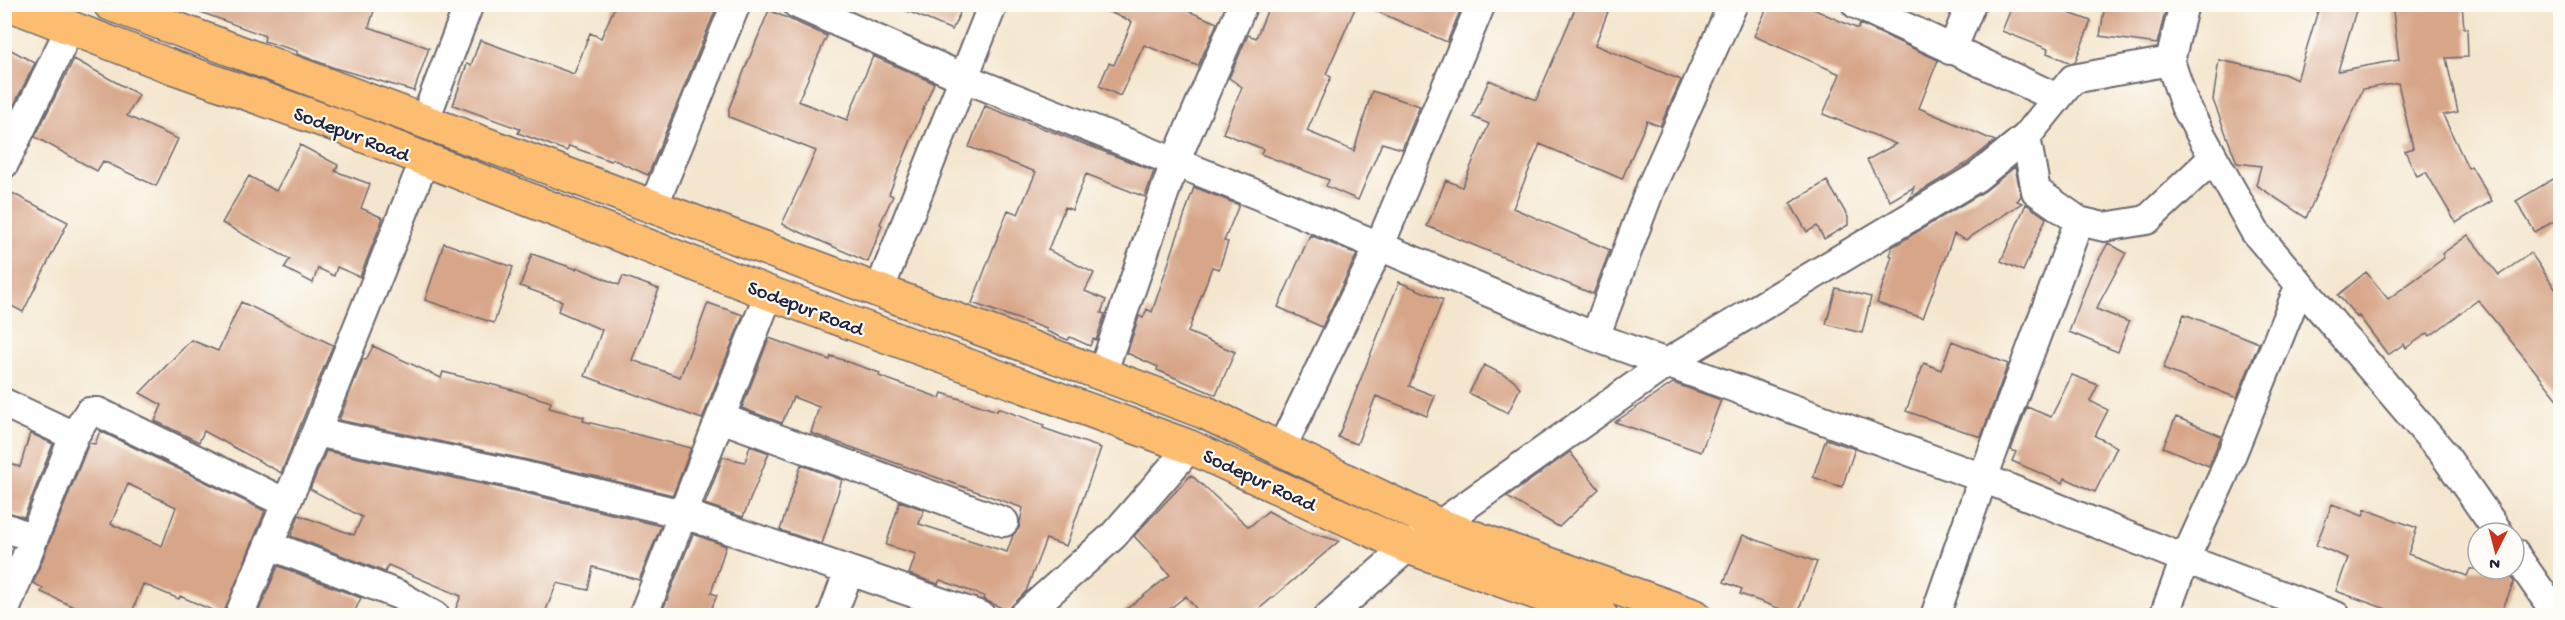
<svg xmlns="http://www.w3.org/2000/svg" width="2565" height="620" font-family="'Gochi Hand',sans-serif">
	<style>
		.building { fill: #d7a588; fill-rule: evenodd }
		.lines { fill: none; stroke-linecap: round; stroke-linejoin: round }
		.minor-casing { stroke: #6c676e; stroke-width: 32 }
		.major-casing { stroke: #6c676e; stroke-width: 36 }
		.minor { stroke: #fff; stroke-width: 28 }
		.major { stroke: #fcbd6f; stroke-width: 33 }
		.labels { text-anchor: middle; stroke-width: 4.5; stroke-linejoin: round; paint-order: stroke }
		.street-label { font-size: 21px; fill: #22223b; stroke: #fdfcf7 }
	</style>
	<rect width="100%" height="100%" fill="#fdfcf7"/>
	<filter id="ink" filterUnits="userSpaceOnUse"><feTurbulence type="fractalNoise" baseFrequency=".0167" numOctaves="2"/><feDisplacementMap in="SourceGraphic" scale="12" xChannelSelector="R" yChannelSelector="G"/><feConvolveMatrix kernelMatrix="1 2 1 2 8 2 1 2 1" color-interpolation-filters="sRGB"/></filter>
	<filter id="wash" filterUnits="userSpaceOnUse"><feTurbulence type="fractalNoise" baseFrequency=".008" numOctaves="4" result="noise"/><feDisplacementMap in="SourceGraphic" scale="24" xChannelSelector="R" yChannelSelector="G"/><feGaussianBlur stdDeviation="1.35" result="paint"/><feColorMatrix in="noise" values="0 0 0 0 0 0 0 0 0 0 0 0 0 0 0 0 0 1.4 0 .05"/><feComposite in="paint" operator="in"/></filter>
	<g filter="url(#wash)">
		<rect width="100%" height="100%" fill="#f4e6ce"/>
		<g id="blocks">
			<path class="building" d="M187,4H376L369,27L429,48L414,91L335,68L297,54V51L264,41L265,36L187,7Z
				M616,4H718L648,175L612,159L611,161L569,146L567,151L518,133L520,129L453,105L467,64L471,65L480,40L574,74L590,33L601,38Z
				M891,4H964L952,30Z
				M1091,4H1171L1217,23L1198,66L1144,45L1120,96L1099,86L1109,63L1114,65L1132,22Z
				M1270,4H1357L1326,74L1331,77L1307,131L1354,151L1372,91L1420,106L1402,149L1382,143L1358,200L1326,186L1329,180L1261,154L1263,149L1223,133L1242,87L1229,78L1248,35L1256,38Z
				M1360,4H1463L1447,42Z
				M1577,4H1611L1595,45L1681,80L1660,126L1647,121L1622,179L1540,144L1513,208L1610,250L1593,294L1427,226L1446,180L1462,187L1489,124L1473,117L1489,80L1536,100Z
				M1769,4H1802L1858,29L1860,24L1938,60L1919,108L1995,141L1967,163L1910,198L1914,187L1890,201L1867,160L1896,144L1823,114L1840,74L1754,36Z
				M2013,4H2044L2091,21L2075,62L2071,63L2047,53L2048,49L2002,31Z
				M2105,4H2167L2157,44L2100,36Z
				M2320,4H2358L2338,71L2399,60L2392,4H2462L2464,28H2467L2468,57L2446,58L2458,112L2443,115L2468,168L2471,166L2492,201L2456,223L2426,172L2417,176L2405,151L2413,148L2398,83L2363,89L2306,218L2256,185L2261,166L2237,163L2213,100L2219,60L2284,74L2297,80Z
				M769,10L827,36L798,101L847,120L873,56L934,83L889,194L893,196L880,224L882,225L868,262L782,224L816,151L729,117V108Z
				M4,46L35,63L4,125Z
				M74,59L139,95L127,116L178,139L156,186L103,161L97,171L35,137Z
				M985,106L1154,171L1145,197L1086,174L1072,210L1065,207L1048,250L1094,273L1085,291L1106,300L1101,313L1105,314L1096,340L1093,339L1090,346L1070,337L1068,340L1046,331L1047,329L972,303L1008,210L1018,214L1036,172L969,147Z
				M300,145L338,165L335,171L370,184L361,208L383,218L360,277L337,267L334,276L318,268L313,283L284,268L290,259L222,223L249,176L276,191Z
				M2015,167L2021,196L2017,201L2022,203L1966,240L1954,234L1923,318L1877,303L1892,256L1889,255L1892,247L1985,191Z
				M2560,175V218L2535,232L2516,201Z
				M1827,181L1848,217V225L1824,239L1817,226L1807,232L1790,203Z
				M1194,187L1239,205L1224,241L1228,242L1219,269L1212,267L1188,332L1235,352L1216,395L1157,370L1158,367L1127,353L1139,316L1143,318L1147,309L1152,312Z
				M4,189L68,222L23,312L4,302Z
				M2026,204L2046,218L2023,271L2001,261Z
				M1310,235L1357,254L1322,327L1278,307Z
				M2468,235L2499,275L2531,253L2560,296V402L2478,300L2430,336L2428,333L2406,348L2404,344L2388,355L2359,316L2357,317L2338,295L2366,272L2388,299L2444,258L2442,254Z
				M444,243L513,267L494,323L425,300Z
				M2108,243L2126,253L2096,309L2129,322L2118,352L2069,332L2090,276Z
				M532,254L576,269L577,267L619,285L623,276L659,289L632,360L680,377L708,303L743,315L702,419L585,376L602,330L558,311L562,301L520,286Z
				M1399,282L1443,300L1409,386L1435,396L1427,416L1376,396L1357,444L1338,437Z
				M1836,288L1871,297L1862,333L1826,324Z
				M241,302L333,345L281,473L204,431L199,442L155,421L162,405L140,393L191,340L218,351Z
				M2184,314L2259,343L2237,398L2163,369Z
				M769,338L830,360L831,356L880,373L879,376L940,398L942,393L997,411L998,408L1044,425L1043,428L1101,448L1066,546L1046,539L1026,591L1008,611L983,599L984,596L940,580L938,584L909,574L916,554L886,545L900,501L924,510L919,524L1007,552L1013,535L1019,528L1023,508L811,433L819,407L793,397L782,423L742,408Z
				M1952,341L2008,364L1981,437L1906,411L1924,363L1941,370Z
				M373,346L441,378L443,372L513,390L551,402L549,408L584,417L583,421L691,448L673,495L528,460L339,420L363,359L366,360Z
				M1484,365L1514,380L1520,388L1508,413L1469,393Z
				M2072,375L2098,385L2090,401L2108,410L2095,436L2117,447L2095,492L2065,478L2063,483L2012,461L2016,452L2011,450L2027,407L2051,417Z
				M1673,383L1721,400L1701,452L1615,422Z
				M2176,417L2221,436L2209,466L2163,447Z
				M100,431L265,511L223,615L180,596L179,599L143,584L131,615H92L41,592L43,588L33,583L89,443L95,444ZM128,484L176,507L162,546L111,524Z
				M30,433L53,444L24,517L4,511V461L20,467Z
				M1826,439L1855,449L1842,487L1813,477Z
				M750,446L769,453L743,517L705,504L723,457L745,462Z
				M326,451L521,492L661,526L639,580L593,567L588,590L557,583L544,615H453L461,596L388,565L385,572L291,536L299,515L354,535L362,517L310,489Z
				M1570,452L1599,489L1559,527L1507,497Z
				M801,465L842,480L822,544L780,530Z
				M1191,475L1249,527L1268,511L1305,531L1339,541L1252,615H1201L1186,596L1162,615H1119L1170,575L1134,536Z
				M2332,504L2363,516L2365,509L2417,528L2408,554L2467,576L2470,569H2505L2514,582L2500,615H2403L2336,591L2348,558L2316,545Z
				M693,534L726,546L711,593L717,595L709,615H661Z
				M1743,535L1817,562L1797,615L1740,594L1742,589L1724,582Z
				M278,566L361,598L353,615H257Z"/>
		</g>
	</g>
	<g filter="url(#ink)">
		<use href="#blocks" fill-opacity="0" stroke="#6c676e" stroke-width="1.5"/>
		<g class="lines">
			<g class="minor-casing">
				<path id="minor" d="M797,4L964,78L1263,197L1595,337L1983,478L2185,559L2336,616
					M1856,4L2057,98
					M2184,4L2170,61L2185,106L2255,232L2443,453L2499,533
					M1950,50H1952L1971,4
					M424,122L469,4
					M2026,137L2036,191L2079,221L2104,227L2147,220L2213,158
					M4,164L70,28
					M653,207L736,4
					M879,291L993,4
					M1595,337L1651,187L1733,4
					M1102,374L1175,162L1243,4
					M4,403L74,436L4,613
					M721,418L1004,522
					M316,432L525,476L687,515L981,616
					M74,436L89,412H98L286,503
					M1281,449L1379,247L1481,4
					M4,527L33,538
					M269,545L399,595L435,616
					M2514,553L2558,616
					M239,616L316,432L424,161
					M643,616L769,293
					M832,616L849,571
					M1023,616L1113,536L1190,447
					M1329,616L1408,547L1667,363L1977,177L2026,137L2073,79L2170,61
					M1935,616L1983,478L2079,221
					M2164,616L2185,559L2223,476L2300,285"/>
			</g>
			<g class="major-casing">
				<path id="major" d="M9,4L167,65L339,126L769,293L1190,447L1408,547L1601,616
					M110,4L1204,412L1439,525L1695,616"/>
			</g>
			<use href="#minor" class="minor"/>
			<use href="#major" class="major"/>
		</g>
	</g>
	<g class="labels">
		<g class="street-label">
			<text transform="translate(352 133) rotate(21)" y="7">Sodepur Road</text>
			<text transform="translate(806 307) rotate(21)" y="7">Sodepur Road</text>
			<text transform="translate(1260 479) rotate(25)" y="7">Sodepur Road</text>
		</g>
	</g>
	<rect width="2565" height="620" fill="none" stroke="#fdfcf7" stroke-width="24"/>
	<g transform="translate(2496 551) rotate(186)"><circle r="28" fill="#fdfcf7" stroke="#a5a5ac" stroke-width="1.5"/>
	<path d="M0-4.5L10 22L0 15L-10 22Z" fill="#c8321e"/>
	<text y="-9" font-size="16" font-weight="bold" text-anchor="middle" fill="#22223b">N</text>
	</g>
</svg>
